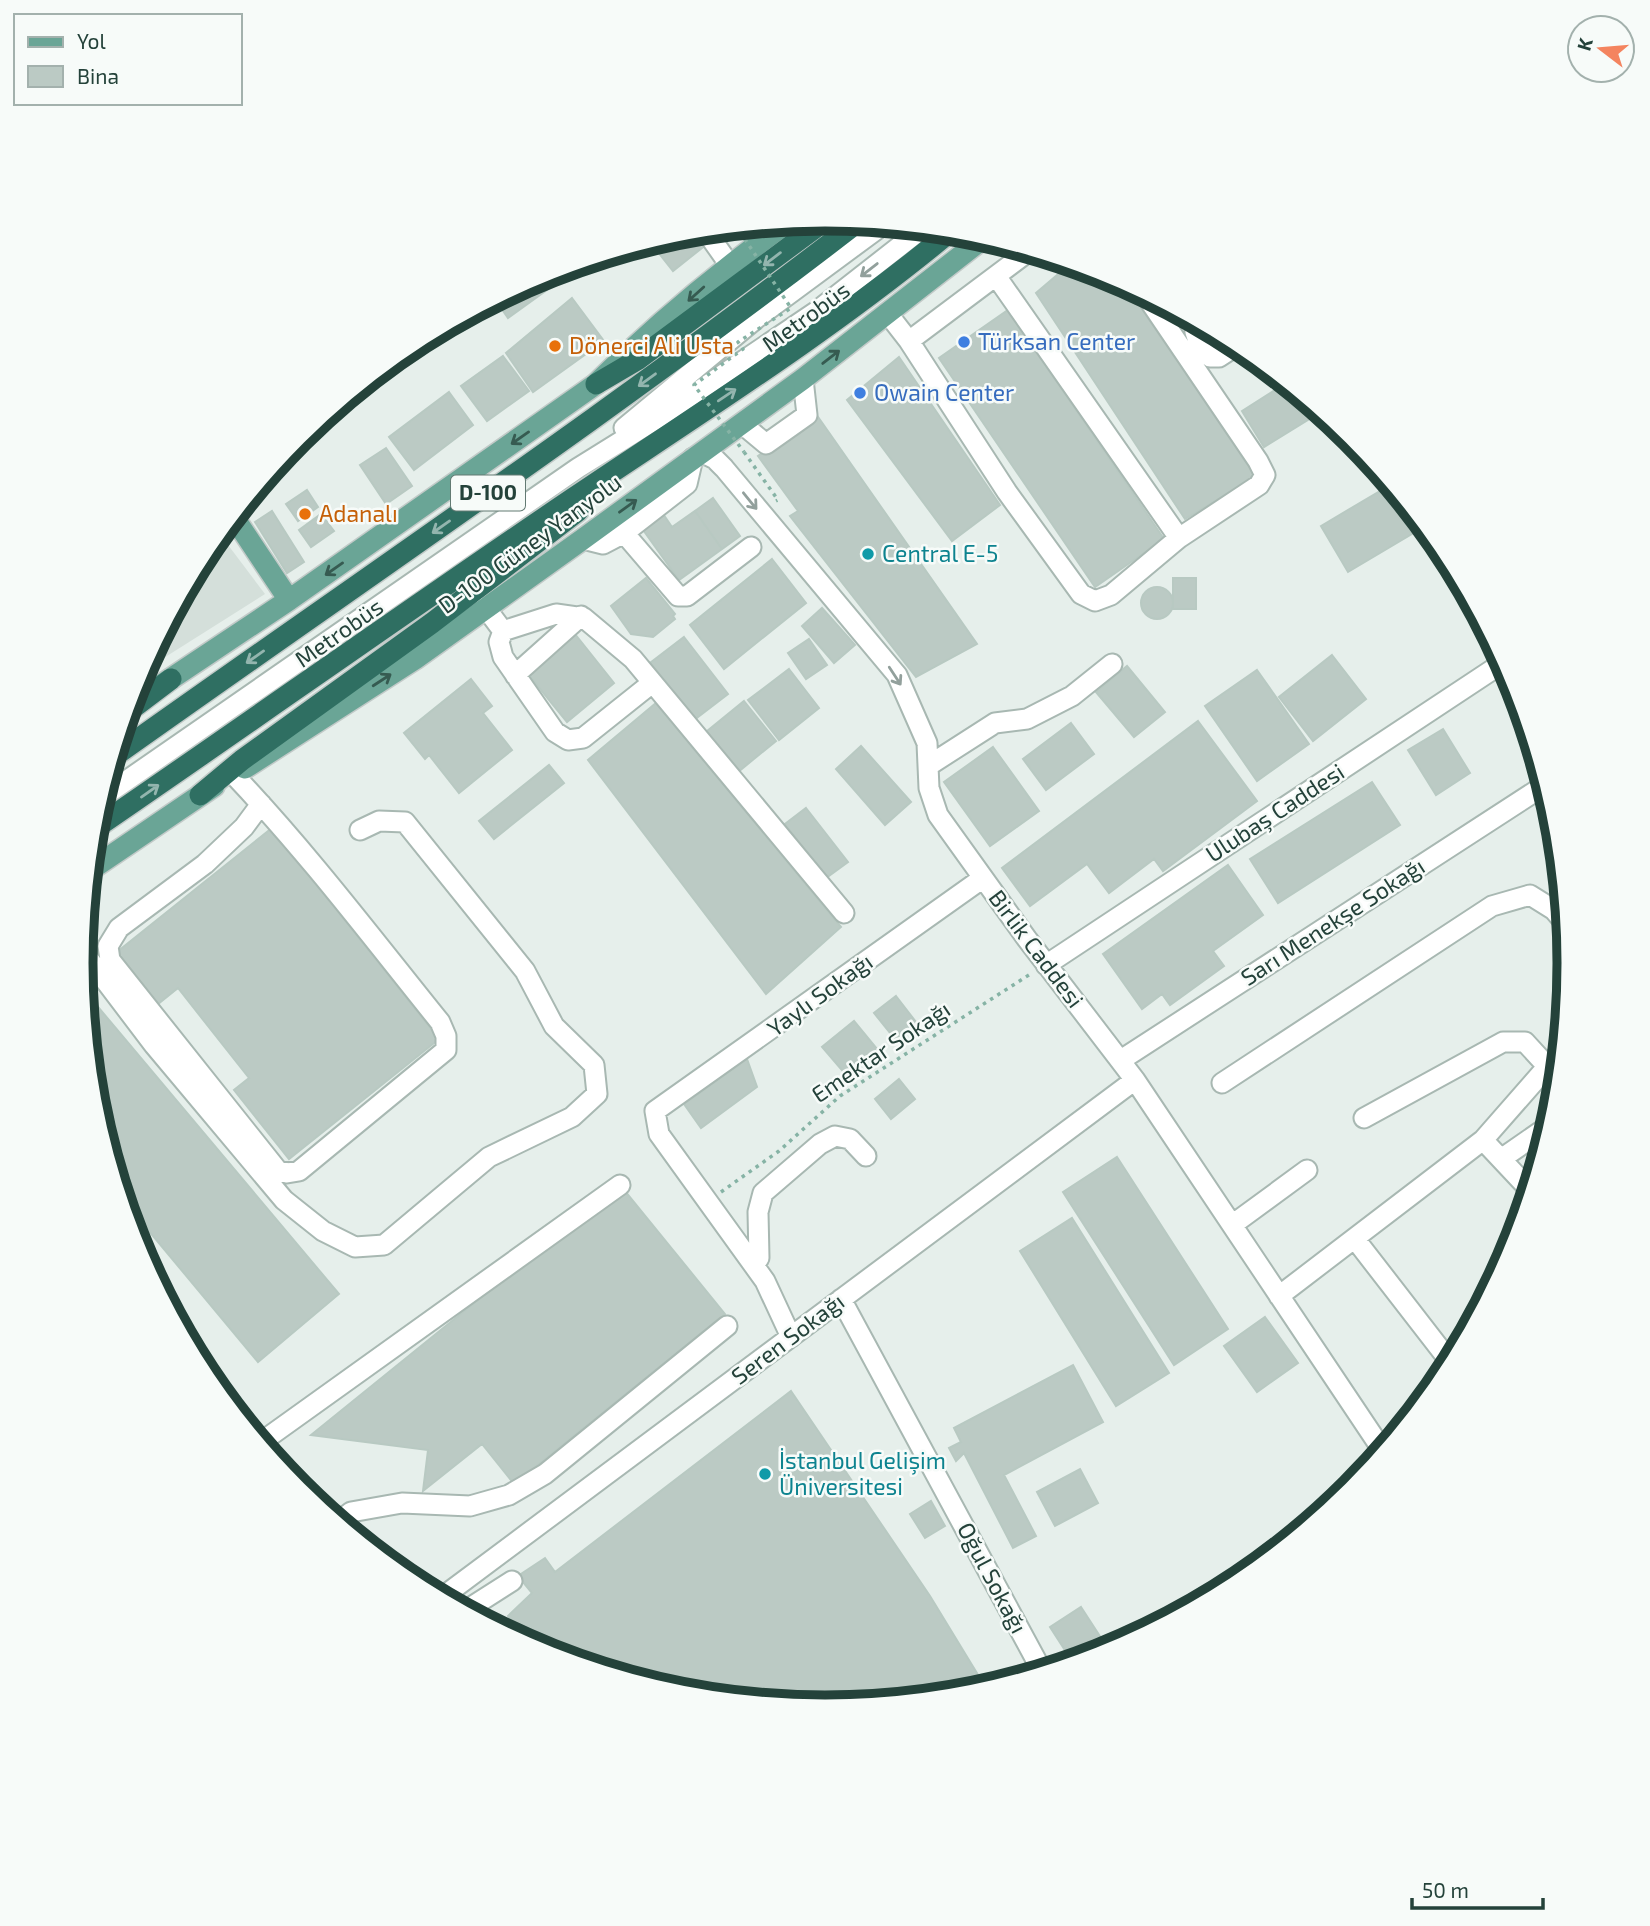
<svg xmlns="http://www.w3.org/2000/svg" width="1650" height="1926" font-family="'Exo 2',sans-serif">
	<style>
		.built { fill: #d4dfda }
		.building { fill: #bbcac4; stroke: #b8c9c2; stroke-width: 2 }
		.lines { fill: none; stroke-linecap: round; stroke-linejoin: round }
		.minor-casing { stroke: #a8b8b2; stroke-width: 23 }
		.major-casing { stroke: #c2cac8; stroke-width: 24 }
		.highway-casing { stroke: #c2cac8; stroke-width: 24 }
		.path { stroke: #86b3a5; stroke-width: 3.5; stroke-dasharray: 3.5 5; stroke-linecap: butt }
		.minor { stroke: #fff; stroke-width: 19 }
		.major { stroke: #6aa596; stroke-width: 21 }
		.highway { stroke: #2f6f62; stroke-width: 21 }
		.path-bridge { stroke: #86b3a5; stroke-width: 3.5; stroke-dasharray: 3.5 5; stroke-linecap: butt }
		.oneway { stroke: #93b5ae }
		.oneway2 { stroke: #92a09c }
		.oneway3 { stroke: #365b51 }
		.shop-dot { fill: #3f7fe0; stroke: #f7fbf9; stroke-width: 2.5 }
		.food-dot { fill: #e8710a; stroke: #f7fbf9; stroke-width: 2.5 }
		.culture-dot { fill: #0f9aa8; stroke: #f7fbf9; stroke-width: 2.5 }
		.labels { text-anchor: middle; stroke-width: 5; stroke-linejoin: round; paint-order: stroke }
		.shield { fill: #f7fbf9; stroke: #637a73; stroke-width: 2 }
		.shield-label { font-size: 21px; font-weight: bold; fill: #24423a }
		.street-label { font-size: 23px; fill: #24423a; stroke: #f7fbf9 }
		.shop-label { font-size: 23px; fill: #366cbe; stroke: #f7fbf9; text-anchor: start }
		.food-label { font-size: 23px; fill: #c56008; stroke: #f7fbf9; text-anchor: start }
		.culture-label { font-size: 23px; fill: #0d838f; stroke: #f7fbf9; text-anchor: start }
		.rim { fill: none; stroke: #24423a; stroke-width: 9 }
	</style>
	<rect width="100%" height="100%" fill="#e6efeb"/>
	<path class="built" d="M219,533L265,594L140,673L206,549Z"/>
	<path class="building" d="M697,231L707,244L673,271L650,242L680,233Z
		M600,257L575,278L566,267Z
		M1071,263L1110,275L1129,285L1262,473L1185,519L1036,293Z
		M560,269L565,277L508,318L495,299L540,275Z
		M572,298L604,341L533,392L506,353Z
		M1008,310L1164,539L1095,587L939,358Z
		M503,356L529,391L487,421L461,386Z
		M899,357L1000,505L952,541L847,400Z
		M1286,383L1321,412L1264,447L1242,411Z
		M449,392L473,425L414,470L389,437Z
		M816,414L977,644L916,677L790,516L798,511L758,456Z
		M386,448L412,486L386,504L360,465Z
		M1385,488L1412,534L1348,572L1321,526Z
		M307,490L318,507L298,521L286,504Z
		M713,498L740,536L722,549L695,511Z
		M657,505L672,527L695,511L722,549L679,580L636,520Z
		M272,511L304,562L287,573L255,522Z
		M321,514L334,531L311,547L299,530Z
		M772,559L806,603L724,669L690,625Z
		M646,578L675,614L673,616L675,619L653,637L631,634L611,606Z
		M1173,578H1196V609H1173Z
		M1141 603a16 16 0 1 1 32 0a16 16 0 1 1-32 0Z
		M822,608L855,645L834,663L802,626Z
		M575,634L614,683L567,722L527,673Z
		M684,637L728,694L694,720L650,663Z
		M809,639L827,665L806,679L788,653Z
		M1332,655L1366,699L1313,741L1279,697Z
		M1127,666L1165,712L1134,737L1096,692Z
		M789,669L819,708L779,740L748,700Z
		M1257,670L1309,744L1257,781L1205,706Z
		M471,679L492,706L483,713L512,750L459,793L429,755L425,759L404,733Z
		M744,701L776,741L738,772L706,732Z
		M656,703L841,927L766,994L588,760Z
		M1198,721L1257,801L1163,871L1154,859L1109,893L1087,864L1030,906L1002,868Z
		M1071,723L1094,754L1046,790L1023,759Z
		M1443,729L1470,773L1436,795L1408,750Z
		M861,746L911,802L885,825L836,769Z
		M993,747L1039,811L990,846L944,782Z
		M549,765L564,783L494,839L479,821Z
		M1372,782L1400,825L1278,903L1250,859Z
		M806,808L848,862L826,878L785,824Z
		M272,828L439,1039L289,1159L234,1090L249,1078L178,988L158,1004L117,952Z
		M1228,865L1263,915L1213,951L1224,966L1170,1005L1162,994L1142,1009L1103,954Z
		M83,989L339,1294L258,1362L123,1200L95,1108Z
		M896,996L916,1022L895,1039L874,1013Z
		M854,1021L878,1050L847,1076L822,1047Z
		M747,1059L757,1087L701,1128L684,1104Z
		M899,1079L915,1099L891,1119L875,1099Z
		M1117,1157L1228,1329L1174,1365L1063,1192Z
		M620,1185L725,1314L514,1484L482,1444L423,1491L428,1450L311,1435Z
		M1072,1218L1169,1373L1116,1406L1020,1251Z
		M1265,1317L1298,1363L1257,1392L1224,1346Z
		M1073,1365L1103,1422L1004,1475L1036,1536L1013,1548L964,1453L956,1461L949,1448L961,1442L954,1428Z
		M791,1391L930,1596L986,1688L970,1693L825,1707L695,1695L693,1692L690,1694L679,1693L540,1651L522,1641L508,1616L532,1593L518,1576L545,1558L555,1572Z
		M1080,1469L1098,1503L1055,1526L1037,1492Z
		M931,1501L945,1526L925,1538L910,1514Z
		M1081,1607L1103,1641L1072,1661L1050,1627Z"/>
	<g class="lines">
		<g class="minor-casing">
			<path id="minor" d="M705,230L729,264
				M996,276L1179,538
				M888,314L909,341L1007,492L1081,594L1095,601L1111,595L1179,538L1259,485L1265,475L1258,461L1144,293
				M1201,324L1195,332L1200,347L1210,357H1219L1239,344
				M909,341L1029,251
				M742,424L766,444L807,415L803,379
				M624,428L758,317L884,224
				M703,453L715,459L724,468L897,675L927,743L929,788L938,815L1027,939L1135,1080L1383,1451
				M624,533L678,596H687L751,547
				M583,539L603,544L624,533L687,484L693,458
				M485,607L503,631L556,614L584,618L633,659L844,913
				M503,631L499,642L503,657L555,732L568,740L583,738L652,683
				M515,675L581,616
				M928,766L995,723L1027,719L1072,696L1112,664
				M234,775C308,853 373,939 440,1022L446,1036V1050L299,1171L287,1173L278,1171L110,960L108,946L119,928L205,864L244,827L261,804
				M100,799L578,468L660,417L817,311L923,228
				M82,950L154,1045L284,1200L323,1231L355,1247L384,1245L489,1157L572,1117L597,1094L594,1065L554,1026L525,971L405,822L379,821L360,830
				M1046,965L1504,662
				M1121,1060L1545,785
				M1222,1083L1492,906L1530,895L1554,910L1566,924
				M1364,1118L1503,1042H1525L1547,1066
				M1483,1140L1530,1190
				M1501,1159L1550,1125
				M1232,1225L1307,1170
				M1355,1239L1451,1363
				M754,1265L759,1258L758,1212L763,1193L820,1144L835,1136L850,1139L866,1156
				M1279,1296L1483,1140L1561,1051
				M841,1299L1042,1671
				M791,1337L765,1281L659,1134L655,1111L983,878
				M260,1443L620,1185
				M338,1522L351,1512L402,1503L470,1506L509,1495L545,1474L727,1326
				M441,1598L1135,1080
				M465,1611L512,1581"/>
		</g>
		<g class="major-casing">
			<path id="major" d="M233,516L289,600
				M157,688L289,600L596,384C655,325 720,271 788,222
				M245,768L415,659L583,539L803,379L985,237
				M90,870L214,786"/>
		</g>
		<g class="highway-casing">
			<path id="highway" d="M596,384L637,360L827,219
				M126,713L171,679
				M113,757C362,580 616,409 858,222
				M200,795L242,760L432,623L578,511
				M94,829C253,720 411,608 572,499C700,413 832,330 951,231"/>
		</g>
		<path class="path" d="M744,452L778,500L776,501
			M721,1192L779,1151L840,1096L1032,973"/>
		<use href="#minor" class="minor"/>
		<use href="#major" class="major"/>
		<use href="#highway" class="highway"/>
		<path class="path-bridge" d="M740,232L791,308L738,342L743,349L694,385L744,452"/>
	</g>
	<defs><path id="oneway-shaft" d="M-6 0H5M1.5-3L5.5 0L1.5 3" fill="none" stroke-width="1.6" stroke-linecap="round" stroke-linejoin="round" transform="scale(1.75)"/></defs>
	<g class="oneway">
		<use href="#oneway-shaft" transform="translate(772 259) rotate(143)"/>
		<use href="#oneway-shaft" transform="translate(647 380) rotate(144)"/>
		<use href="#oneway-shaft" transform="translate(727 395) rotate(-34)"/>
		<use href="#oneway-shaft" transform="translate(441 527) rotate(145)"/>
		<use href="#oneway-shaft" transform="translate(255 657) rotate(145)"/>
		<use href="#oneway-shaft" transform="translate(150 791) rotate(-35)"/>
	</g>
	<g class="oneway2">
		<use href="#oneway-shaft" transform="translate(869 270) rotate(142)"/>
		<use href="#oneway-shaft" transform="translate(750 501) rotate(51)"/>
		<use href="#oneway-shaft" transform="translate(895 676) rotate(57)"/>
	</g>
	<g class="oneway3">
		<use href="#oneway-shaft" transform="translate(696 294) rotate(138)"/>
		<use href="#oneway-shaft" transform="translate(831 357) rotate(-38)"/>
		<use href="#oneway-shaft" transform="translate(520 438) rotate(145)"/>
		<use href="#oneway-shaft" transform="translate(628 506) rotate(-36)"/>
		<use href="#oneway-shaft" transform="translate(334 569) rotate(145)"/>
		<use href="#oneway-shaft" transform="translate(382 680) rotate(-33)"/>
	</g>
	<g class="shop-dot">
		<circle cx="964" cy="342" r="7"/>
		<circle cx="860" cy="393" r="7"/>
	</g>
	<g class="food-dot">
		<circle cx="555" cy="346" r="7"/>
		<circle cx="305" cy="514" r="7"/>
	</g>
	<g class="culture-dot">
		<circle cx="868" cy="554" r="7"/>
		<circle cx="765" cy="1474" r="7"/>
	</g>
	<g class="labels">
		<rect class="shield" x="451" y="475.5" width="74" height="35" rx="5"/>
		<g class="shield-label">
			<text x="488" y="500">D-100</text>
		</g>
		<g class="street-label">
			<text transform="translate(806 317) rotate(-36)" y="8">Metrobüs</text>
			<text transform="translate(530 544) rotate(-36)" y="8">D-100 Güney Yanyolu</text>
			<text transform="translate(339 633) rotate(-35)" y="8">Metrobüs</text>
			<text transform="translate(1275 813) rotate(-33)" y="8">Ulubaş Caddesi</text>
			<text transform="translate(1333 922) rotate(-33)" y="8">Sarı Menekşe Sokağı</text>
			<text transform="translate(1036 949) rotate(53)" y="8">Birlik Caddesi</text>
			<text transform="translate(820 995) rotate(-36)" y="8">Yaylı Sokağı</text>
			<text transform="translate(881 1052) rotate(-34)" y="8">Emektar Sokağı</text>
			<text transform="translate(788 1339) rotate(-37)" y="8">Seren Sokağı</text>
			<text transform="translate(992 1578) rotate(62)" y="8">Oğul Sokağı</text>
		</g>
		<g class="shop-label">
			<text x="978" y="350">Türksan Center</text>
			<text x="874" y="401">Owain Center</text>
		</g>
		<g class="food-label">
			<text x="569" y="354">Dönerci Ali Usta</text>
			<text x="319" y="522">Adanalı</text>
		</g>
		<g class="culture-label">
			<text x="882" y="562">Central E-5</text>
			<text x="779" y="1469">İstanbul Gelişim<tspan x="779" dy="26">Üniversitesi</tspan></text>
		</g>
	</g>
	<path d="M0 0H1650V1926H0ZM93 963a732 732 0 1 1 1464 0a732 732 0 1 1-1464 0Z" fill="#f7fbf9" fill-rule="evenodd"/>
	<path class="rim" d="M93 963a732 732 0 1 1 1464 0a732 732 0 1 1-1464 0Z"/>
	<rect x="14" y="14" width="228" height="91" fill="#f7fbf9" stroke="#a3b1ad" stroke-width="2"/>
	<rect x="28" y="37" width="35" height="10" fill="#6aa596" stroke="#a3b1ad" stroke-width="2"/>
	<text x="77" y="49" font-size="21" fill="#24423a">Yol</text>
	<rect x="28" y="66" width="35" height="21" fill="#bbcac4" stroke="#a3b1ad" stroke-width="2"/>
	<text x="77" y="84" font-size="21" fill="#24423a">Bina</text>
	<g transform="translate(1601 49) rotate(286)"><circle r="33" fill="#f7fbf9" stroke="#a3b1ad" stroke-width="2"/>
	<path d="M0-5L12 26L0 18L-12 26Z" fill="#f4845f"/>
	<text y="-10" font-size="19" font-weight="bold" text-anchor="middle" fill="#24423a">K</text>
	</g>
	<path d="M1412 1898v10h131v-10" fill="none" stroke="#24423a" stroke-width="3.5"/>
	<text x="1422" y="1898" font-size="21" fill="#24423a" stroke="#f7fbf9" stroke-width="5" paint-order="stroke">50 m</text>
</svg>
